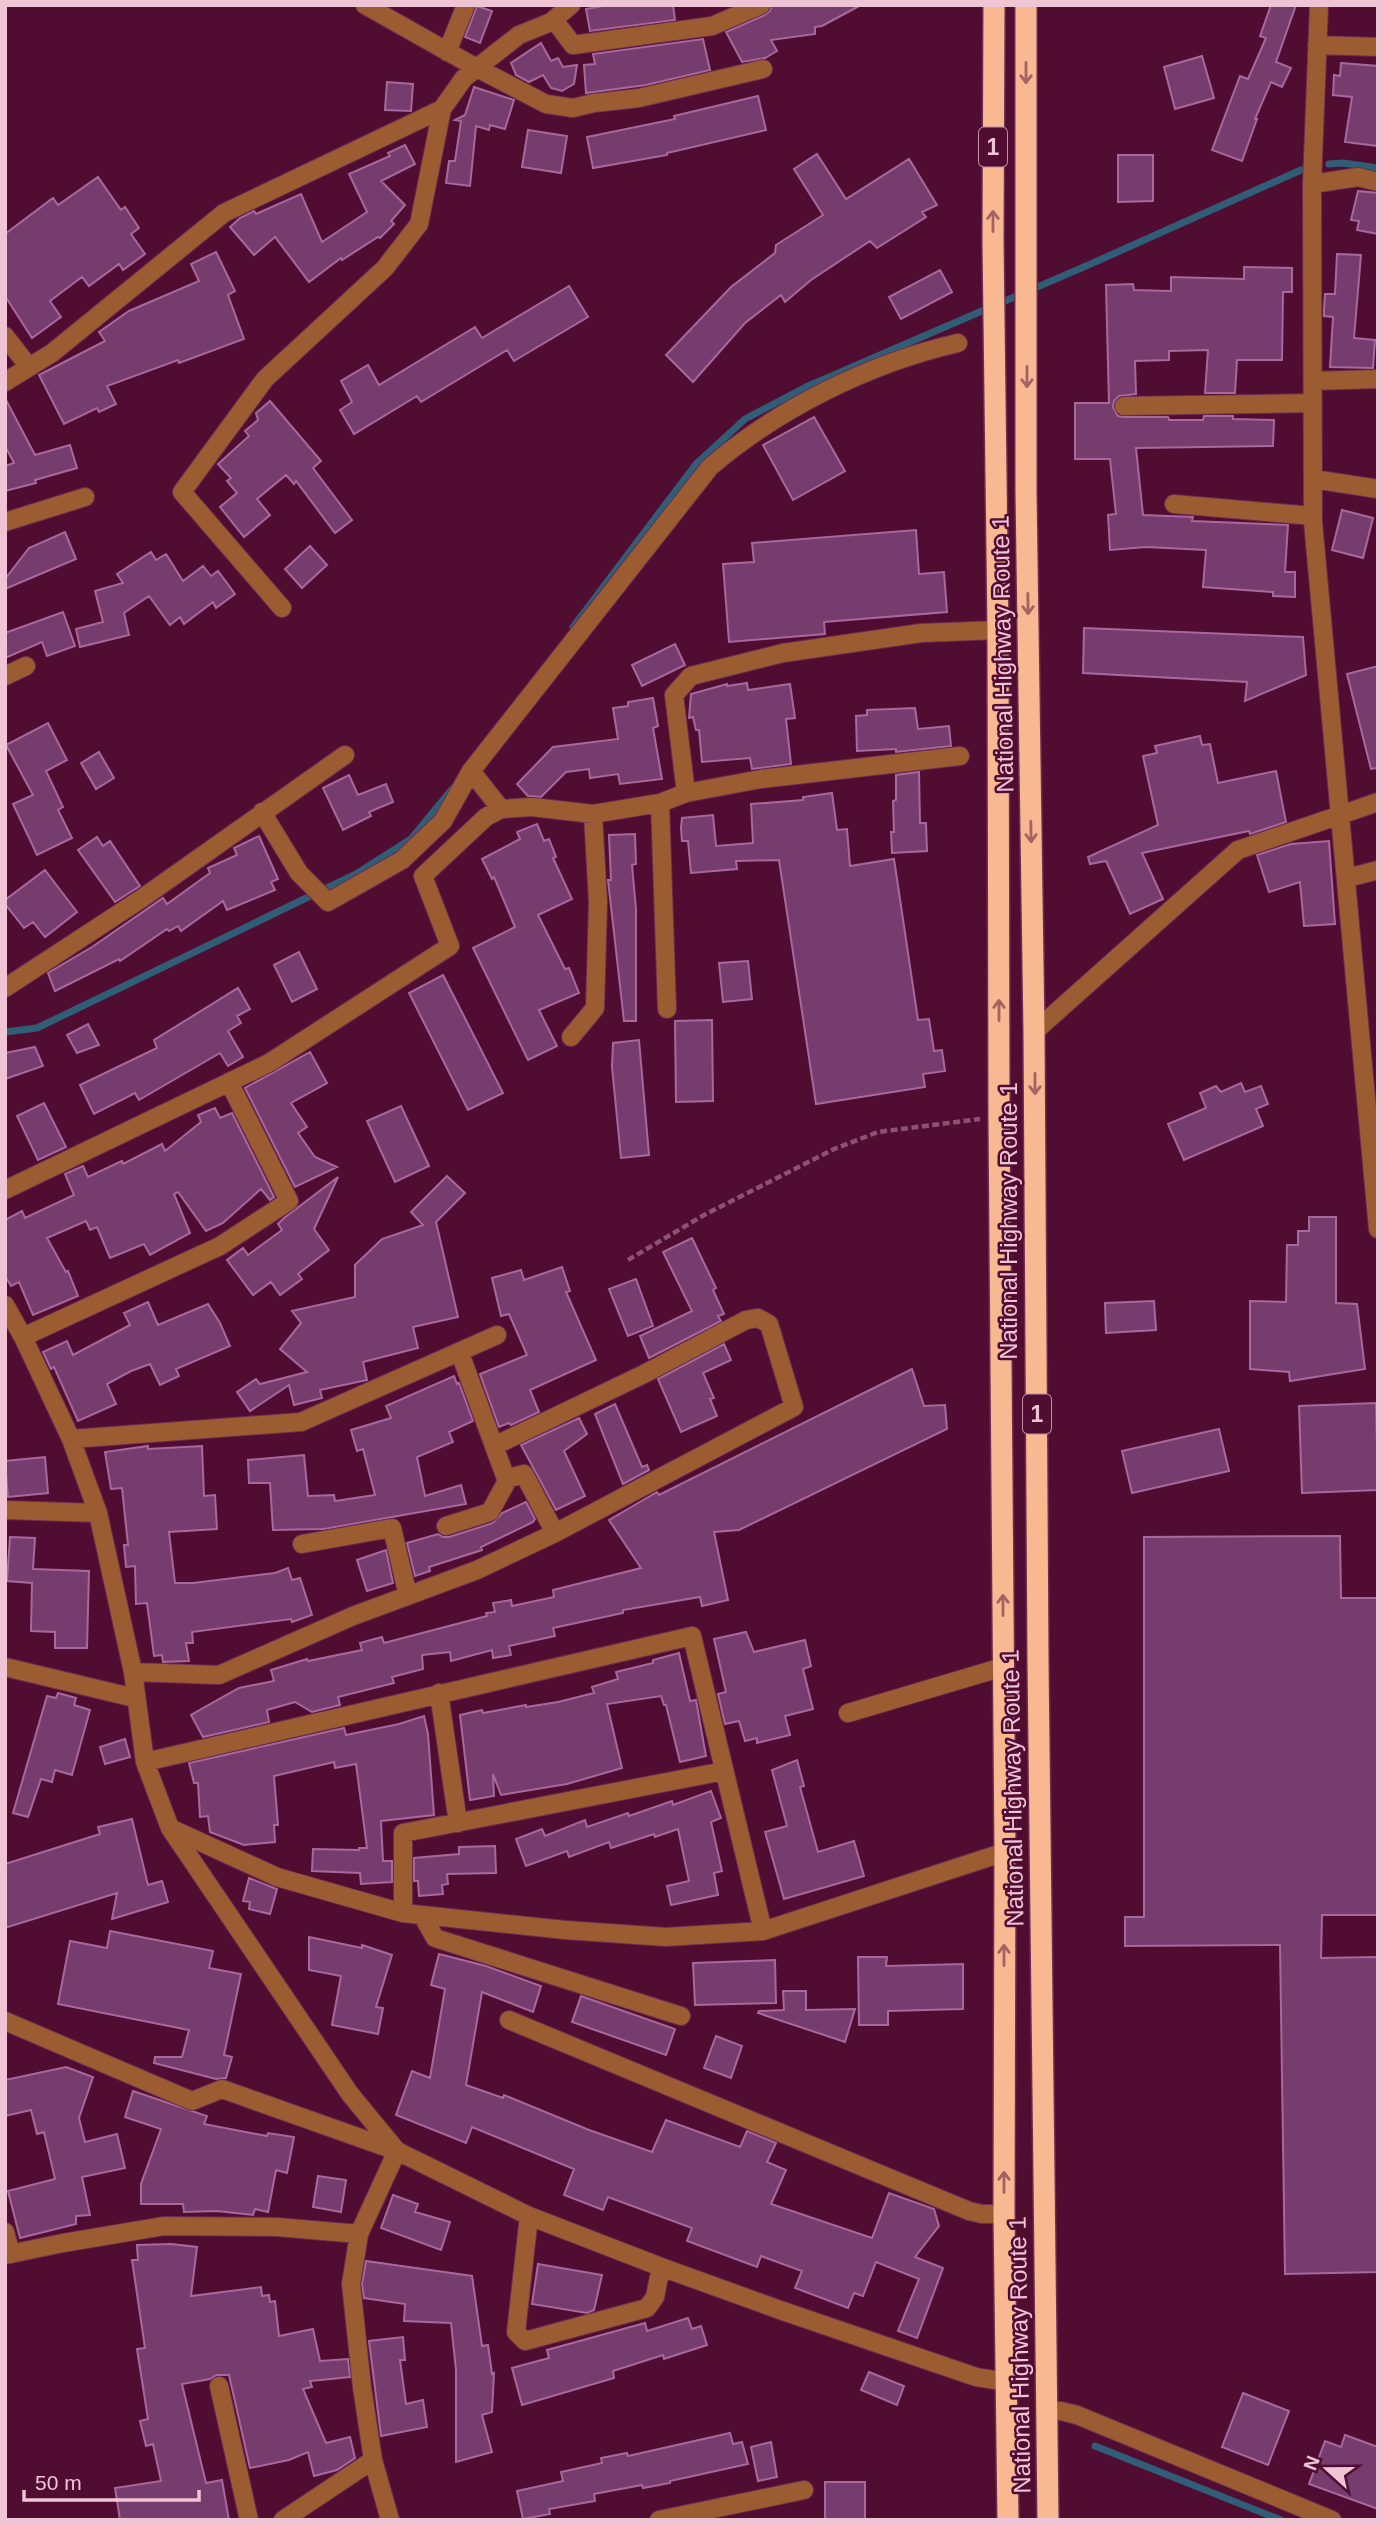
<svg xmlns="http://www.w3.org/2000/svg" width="1383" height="2525" font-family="Arial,sans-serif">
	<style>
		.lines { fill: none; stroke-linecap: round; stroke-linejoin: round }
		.stream { stroke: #2f5e76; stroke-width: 7 }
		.building { fill: #763c6e; stroke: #a7699d; stroke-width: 2 }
		.minor-casing { stroke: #6d2d4f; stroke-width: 20 }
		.highway-casing { stroke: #6d2d4f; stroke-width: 24 }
		.path { stroke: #8d5270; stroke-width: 4.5; stroke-dasharray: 7 3.5; stroke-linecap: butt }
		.minor { stroke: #9b5c32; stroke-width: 18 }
		.highway { stroke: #f7b892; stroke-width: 21 }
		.oneway { stroke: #a46262 }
		.labels { text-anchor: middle; stroke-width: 5; stroke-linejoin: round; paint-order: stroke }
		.shield { fill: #510c32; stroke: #c08da4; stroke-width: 2 }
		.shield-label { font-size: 23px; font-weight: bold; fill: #efc4d5 }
		.street-label { font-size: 24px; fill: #efc4d5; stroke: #510c32 }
	</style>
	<rect width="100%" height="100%" fill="#510c32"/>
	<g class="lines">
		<path class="stream" d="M1329,164L1343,163L1378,168
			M573,627L696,464L745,419L806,387L1086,266L1301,170
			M5,1032L37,1028L356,874L411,839L453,788
			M1095,2446L1281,2520"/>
	</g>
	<path class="building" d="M608,5H673L675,20L590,31L586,9Z
		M772,5H861L822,26L815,27V34L771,40L777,51L765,58L742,62L726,32L765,15L770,11Z
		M1271,5H1296L1276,62L1291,68L1282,87L1271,82L1255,119H1257L1242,161L1212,150L1240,76L1248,79L1266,38L1260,36Z
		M477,6L492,11L480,43L465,37Z
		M703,39L710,70L646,85L586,93L584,65L595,64L593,54Z
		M541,43L551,61L558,58L563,67L577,65L574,84L562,91L551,88L543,75L529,82L516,75L511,63Z
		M1202,56L1214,98L1175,109L1164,67Z
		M1341,63L1378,66V146L1345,142L1352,97L1333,95L1334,75L1340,76Z
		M387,82L413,84L411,111L385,110Z
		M474,87L514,100L505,129L490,125L489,130L476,126L470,186L446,183L449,161H455L461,121L455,120L465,115Z
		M758,96L766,130L667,153V155L593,168L587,137L675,119L674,116Z
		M528,130L567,136L561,173L522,167Z
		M405,145L415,164L381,181L405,205L391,221L394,224L380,238L378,237L342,260L341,258L309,282L275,237L254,255L230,227L240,218L254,211L256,214L301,194L322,242L367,212L349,174L390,156L388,153Z
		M817,154L846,199L909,159L937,205L922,212L926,217L877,248L870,241L811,280L785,302L781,295L745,323L693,382L666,355L731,287L775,253L776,245L823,215L794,169Z
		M1118,155H1153V201L1118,202Z
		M98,177L121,210L125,207L139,228L131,234L145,254L123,270L119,264L89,286L82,277L50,301L61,317L32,338L5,296V234L53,198L58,205Z
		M1358,191L1378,193V234L1357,230L1359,221L1351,220Z
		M216,252L235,291L228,295L244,339L179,363L178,360L107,386L116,404L99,412L97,408L64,424L39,375L105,341L99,332L129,311L199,281L191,264Z
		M1337,254L1361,255L1354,338L1375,340L1373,368L1330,367L1333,317L1324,316V309L1325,294H1335Z
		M1244,267L1292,268V292H1283L1282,360H1237L1235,393H1205L1208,350L1169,351V360L1135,361L1136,394L1119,396L1114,401L1113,407L1118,416L1124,417H1168L1169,420H1203L1204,416H1233V419L1274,420L1273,446L1136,448L1143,515L1193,517L1192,521L1288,525L1285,572H1295V597L1273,596V592L1203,587L1206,550L1146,547L1110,550L1108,515L1116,514L1110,459H1075V403H1109L1106,285L1133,284L1134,290L1171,291V277L1244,279Z
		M940,270L952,292L901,319L889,297Z
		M569,286L588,317L514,361L507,350L421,402L417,396L354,434L340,410L352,402L341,381L368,365L379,385L475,327L482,338Z
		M5,398L35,455L70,445L77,468L35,480L36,483L5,491V466L14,463L5,446Z
		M270,401L321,461L313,468L352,520L335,533L296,481L294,484L286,475L257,499L270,515L244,537L220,507L237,493L227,481L231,478L218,464L249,436L245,431L258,420L256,413Z
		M814,417L845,471L793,500L763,445Z
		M1342,510L1373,518L1363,558L1332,550Z
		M916,530L919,574L944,572L947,612L824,622L825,634L729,642L723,564L754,562L752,543Z
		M65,532L76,559L5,589V579L29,548Z
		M310,546L327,565L302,588L285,569Z
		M151,552L156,560L166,554L183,581L203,566L211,576L218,571L235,594L216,608L213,602L184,624L180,617L170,625L149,596L124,613L129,635L80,647L76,629L103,622L95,591L123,583L117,574Z
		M63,612L75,646L47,656L42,642L5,658V633Z
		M1084,628L1303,637L1306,675L1245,701L1247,682L1083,673Z
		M675,644L685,665L642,686L632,665Z
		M1378,666V768L1371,769L1347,674Z
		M747,683L748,690L790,684L795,718L786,719L791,764L752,769L750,758L702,762L699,730H696L693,717L689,718L691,694L727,684V686Z
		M653,698L658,726L653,728L662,779L620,784L618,774L590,778L589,769L566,772L541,797L528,796L517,784L553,747L618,739L613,708L628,706V702Z
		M915,708L918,729L949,726L951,746L896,752V749L857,751L856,716L867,715V710Z
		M48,723L67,760L46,771L63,807L58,810L72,838L37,855L13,804L33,795L6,745Z
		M1200,736L1202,745L1210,744L1218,783L1276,771L1286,822L1250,834L1249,831L1142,853L1163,899L1130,914L1106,861L1090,864L1088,857L1158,825L1143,756L1157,753L1155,746Z
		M99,752L114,778L96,789L81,763Z
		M919,772L920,823H926L927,851L892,853L891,832H894L893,801L896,800V775Z
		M349,775L358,795L386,784L393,802L369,812L371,816L343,830L323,788Z
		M832,793L837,830L847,829L850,866L894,859L918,1020L929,1019L934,1051L942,1050L945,1071L923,1074L925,1087L816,1104L779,860L736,861L737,869L691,873L688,841H682L681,828L682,818L713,815L716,846L753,843L751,804L803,800V797Z
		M537,824L544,841L549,839L556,857L553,858L572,899L538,915L565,969L569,968L579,993L539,1010L557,1046L528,1060L473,948L515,927L494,877L492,879L482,859L520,839L517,832Z
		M635,834L636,864L632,865L636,909V1021H624L608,880H611L609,835Z
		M259,836L278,879L271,882L275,890L227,910L223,901L181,931L178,926L169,931L167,929L120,961L119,959L55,991L48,973L92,947L163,898L167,904L210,873L208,868L237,855L234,848Z
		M97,837L103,846L110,841L140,886L115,902L78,850Z
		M1329,841L1335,924L1304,926L1300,882L1269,892L1257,855L1291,844Z
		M45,870L77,912L45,937L33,922L24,928L5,904V900Z
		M299,952L317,989L292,1002L274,965Z
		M748,961L752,999L723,1002L719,963Z
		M443,975L503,1093L468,1110L409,993Z
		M238,988L250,1009L237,1016L241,1023L228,1031L243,1057L228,1066L220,1053L139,1100L135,1093L94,1114L80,1085L157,1048L154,1040Z
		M712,1020L713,1101L676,1102L675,1021Z
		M88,1024L99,1045L77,1053L67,1035Z
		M639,1040L649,1155L621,1158L612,1067L613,1043Z
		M35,1047L43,1066L5,1079V1053Z
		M310,1052L327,1083L291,1103L307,1127L298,1133L315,1157L337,1167L295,1187L245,1088Z
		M1241,1083L1245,1092L1261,1086L1268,1104L1256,1109L1263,1126L1184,1160L1168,1124L1206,1108L1200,1093L1216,1086L1221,1092Z
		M44,1103L66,1147L38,1160L17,1116Z
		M401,1106L429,1166L395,1182L367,1121Z
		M215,1108L220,1118L232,1113L274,1197L270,1200L261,1189L223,1223L206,1231L178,1192L174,1194L190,1233L150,1255L144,1244L110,1258L97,1227L90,1230L86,1221L47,1238L66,1272L68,1271L78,1296L33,1315L19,1282L11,1286L5,1276V1220L22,1211L25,1218L74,1195L65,1174L83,1166L88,1177L122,1161L123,1164L162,1144L165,1151L201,1122L198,1115Z
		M447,1176L465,1193L436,1222L458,1317L413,1327L418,1348L363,1362L367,1380L320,1390L322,1398L294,1405L289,1385L250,1411L237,1392L256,1379L260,1384L307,1372L280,1349L301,1323L292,1311L355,1297V1265L382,1239L423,1225L411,1212Z
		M338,1177L314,1229L329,1250L298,1274L302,1279L280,1295L271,1282L253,1295L227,1260L243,1248L248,1255L282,1230L278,1224L284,1218Z
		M1309,1217H1336V1303L1357,1304L1365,1369L1290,1381L1289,1372L1250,1369V1301L1286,1302L1287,1245H1298V1231H1309Z
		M692,1238L716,1288L713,1290L724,1314L718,1316L721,1321L649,1358L640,1336L692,1311L663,1252Z
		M562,1267L570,1291L566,1292L596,1360L530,1390L539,1412L511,1425L509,1423L499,1427L480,1374L527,1355L509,1314L501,1316L492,1278L521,1270L524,1280Z
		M636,1279L653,1326L628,1336L609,1289Z
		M1154,1301L1156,1330L1106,1333L1105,1303Z
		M148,1302L158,1325L208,1304L220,1323L230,1346L176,1369L179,1376L160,1385L150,1364L131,1371L107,1384L116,1404L78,1421L54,1367L51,1369L43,1352L67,1341L73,1355L130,1325L124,1313Z
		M724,1344L731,1360L703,1373L714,1398L710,1399L717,1416L681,1432L658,1379Z
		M912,1369L924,1406L945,1405L947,1429L739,1530L714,1532L728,1600L702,1606L700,1597L623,1610V1613L553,1628L555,1636L509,1646L511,1655L493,1658L492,1650L451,1661L450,1652L422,1655L423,1669L392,1677L394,1683L338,1697L340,1705L312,1712L295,1702L267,1710L269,1722L203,1737L191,1715L239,1688L274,1681L271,1670L307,1659L308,1661L362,1650L360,1643L382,1637L384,1643L487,1616L486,1613L495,1612L493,1603L511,1600L512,1606L554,1597L553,1590L641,1568L609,1520L657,1492L659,1495Z
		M454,1376L457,1384L459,1383L473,1421L449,1432L453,1442L417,1457L425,1496L461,1485L466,1504L324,1529L273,1530L270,1483H249L248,1460L304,1455L308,1496L334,1495L335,1501L375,1495L363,1449L357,1451L351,1430L391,1418L386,1406Z
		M1376,1403L1378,1490L1302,1493L1299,1406Z
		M615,1404L642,1467L647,1465L649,1470L623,1484L595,1414Z
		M579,1418L587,1434L564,1451L585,1496L556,1510L521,1445Z
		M1219,1429L1229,1471L1132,1493L1122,1451Z
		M148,1446V1449L202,1446L204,1496L215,1495L217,1529L169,1532L175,1583H193L275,1573L288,1568L292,1580L300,1578L312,1615L292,1622L291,1619L192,1632L193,1643H186L189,1661L163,1662L162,1655L154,1656L147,1603L136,1604L135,1566L126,1567L124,1545H128L122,1488L111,1489L105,1452Z
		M45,1457L48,1493L8,1497L5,1461Z
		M526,1502L535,1519L533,1522L481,1547L482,1550L429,1567L430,1571L415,1576L407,1543L438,1534L443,1537H449L493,1523L502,1513Z
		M1340,1536L1341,1598H1378V1915H1322L1321,1958L1378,1957V2272L1285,2274L1280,1945L1125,1946V1917H1144V1537Z
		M10,1537L35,1538L33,1569L89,1571L87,1648H55V1632L31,1631L32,1583L7,1581Z
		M386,1550L393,1583L367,1591L357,1560Z
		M746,1632L754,1652L805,1640L811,1666L803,1669L813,1709L785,1716L790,1735L757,1743V1738L745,1741L739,1721L725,1724L718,1694L726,1692L714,1639Z
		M679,1653L690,1701L696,1700L706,1756L680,1762L666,1705H664L661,1696L607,1704L622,1768L567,1784L501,1795L493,1774L494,1796L470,1800L460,1715L482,1710L483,1713L526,1705V1707L558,1702L594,1693L592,1687L618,1679L616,1672L653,1663V1660Z
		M58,1693L76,1698L74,1705L90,1710L72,1775L55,1770L52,1782L41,1779L28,1817L13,1813L47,1696L56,1698Z
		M424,1716L428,1734L434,1815L381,1821L383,1861H392V1882L361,1884L360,1873L312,1871L313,1849L359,1850V1848H367L356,1764L335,1768L334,1762L274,1776L278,1825H274L275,1842L244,1845L210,1832L208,1816L200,1817L198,1783H194L189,1763L344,1728L346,1735L399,1724Z
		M125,1739L130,1757L105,1764L100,1747Z
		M797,1760L804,1786L800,1787L818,1852L854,1841L864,1876L784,1899L765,1832L787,1826L772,1770Z
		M711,1791L721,1818L711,1822L722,1871L714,1873L718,1895L671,1905L667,1886L689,1881L678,1829L655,1837L654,1834L611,1848L609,1842L569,1857L567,1851L526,1866L516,1839L542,1829L545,1836L585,1820L587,1827L628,1813L629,1816L672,1801L673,1805Z
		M132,1819L148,1885L162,1881L168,1902L112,1919L117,1893L5,1928V1864L100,1834L98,1827Z
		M495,1846L496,1873L447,1874L448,1884L442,1885L443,1894L419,1896L418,1881H414V1858L459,1854V1847Z
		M249,1878L277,1889L270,1914L249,1909L250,1902L243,1901Z
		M110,1931L213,1951L209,1968L241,1974L224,2055L232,2057L226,2078L216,2079L154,2063L155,2057H182L189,2030L58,2004L70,1941L107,1948Z
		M309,1937L362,1948V1945L392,1955L376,2007L383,2008L378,2034L332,2025L341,1976L309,1970Z
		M439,1954L486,1966L541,1986L533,2012L482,1992L466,2085L503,2098L504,2095L589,2130L652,2152L666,2120L740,2147L747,2131L776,2143L767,2162L786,2170L771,2204L872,2238L889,2193L934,2209L939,2226L915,2257L943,2268L917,2338L898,2331L919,2279L876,2262L863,2296L854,2293L848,2308L795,2288L802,2271L761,2256L757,2267L687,2241L692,2228L608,2197L603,2210L564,2195L574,2169L472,2127L466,2143L396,2115L412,2071L430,2078L445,1989L431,1985Z
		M858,1957H887L886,1966L963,1964V2009L888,2011V2025H859Z
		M775,1960L776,2003L695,2005L693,1963Z
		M783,1991H806V2010L855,2009L845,2042L758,2013L759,2011L784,2010Z
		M581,1996L675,2029L666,2055L572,2022Z
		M716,2036L742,2046L731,2078L704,2068Z
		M66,2067L93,2077L79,2118L85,2142L117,2134L125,2168L82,2177L90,2215L76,2216V2224L20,2238L8,2191L55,2179L44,2132L37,2134L31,2110L5,2116V2080Z
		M133,2091L207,2116L204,2124L267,2136L268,2133L294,2137L287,2173L276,2170L268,2212L255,2209L253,2215L217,2211L184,2212L183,2204H141V2184L161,2129L125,2117Z
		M318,2176L346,2180L341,2212L313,2207Z
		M393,2195L418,2204L415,2212L450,2222L441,2250L381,2228Z
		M171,2244L197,2247L191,2296L261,2287L262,2296L269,2295L270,2302L275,2301L279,2336L313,2329L320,2361L348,2359L350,2377L310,2381L312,2387L303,2389L326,2443L350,2437L355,2458L337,2470L314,2476L308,2452L289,2460L250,2468L229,2375H217L210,2379L182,2384L206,2483L222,2480L229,2520H120L115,2488L161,2481L153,2444L146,2446L140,2421L148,2419L137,2349L145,2348L132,2260H138L137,2245Z
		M366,2261L472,2276L482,2346L488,2345L492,2374L494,2373L492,2412L482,2415L492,2452L456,2462V2370L451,2323L404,2321L405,2304L364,2298L362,2284Z
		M538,2264L602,2275L594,2310L587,2313L532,2304Z
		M688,2318L692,2329L701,2326L707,2345L664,2359L663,2355L613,2371L614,2378L522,2405L512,2368L549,2358L547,2350L645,2323L647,2331Z
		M403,2337L405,2360H400L406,2404L423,2400L427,2427L381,2436L369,2341Z
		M869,2372L904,2386L897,2405L861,2390Z
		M1243,2393L1289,2411L1268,2465L1222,2447Z
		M730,2433L733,2444L742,2442L748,2464L670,2481V2483L643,2488L642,2485L594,2494L595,2501L549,2509L550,2514L523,2519L517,2491L563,2481L561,2472L602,2463L601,2458L627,2453L628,2456Z
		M1345,2435L1378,2447V2509L1309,2484L1325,2441L1341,2447Z
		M771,2442L777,2477L758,2481L751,2447Z
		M825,2482H865V2520H825Z"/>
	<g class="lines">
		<g class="minor-casing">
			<path id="minor" d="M365,5L475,67L546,104L573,108L594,103L639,98L763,69
				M1319,5L1312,184L1313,522L1378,1229
				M554,20L573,45L712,26L761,5
				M1317,45L1378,47
				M447,52L466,5
				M1312,184L1358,177L1378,182
				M5,336L29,367
				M1313,381L1378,379
				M5,382L52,353L224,213L442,109
				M1124,406L1312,403
				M1313,479L1378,489
				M1174,504L1313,516
				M5,522L85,497
				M282,608L182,492L265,379L385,268L419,224L442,109L464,78L519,35L551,22L571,5
				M5,676L26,666
				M471,771L501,809
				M686,793L674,695L691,676L783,653L921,633L998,630
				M660,803L667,1009
				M262,812L299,873L328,902L402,860L443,821L471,771L710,467C779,408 870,363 958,343
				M1347,878L1378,870
				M5,988L141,899L345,755
				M1034,1032L1238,850L1378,802
				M571,1037L595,1008L598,902L593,814
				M5,1190L269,1063L450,946L423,876L486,817L501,809L532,807L593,814L660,803L686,793L761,779L960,756
				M5,1305L23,1337L71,1439L98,1513L133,1672L145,1762L170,1828L350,2094L397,2151
				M23,1337L220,1246L289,1201L229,1082
				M71,1439L301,1422L497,1335
				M506,1479L524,1474L555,1533
				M5,1510L98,1513
				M446,1526L490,1512L507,1481L494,1446
				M302,1544L392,1528L408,1596
				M5,1667L135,1698
				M133,1672L219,1675L353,1616L477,1570L555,1533L794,1407L769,1324L758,1318L746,1320L644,1374L494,1446L460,1353
				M439,1693L458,1823
				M848,1713L1003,1667
				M145,1762L692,1636L763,1931
				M170,1828L277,1877L403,1913L565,1930L666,1937L763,1931L1005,1852
				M403,1913V1833L724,1771
				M422,1915L435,1938L681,2016
				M509,2020L969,2211L982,2214H1004
				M5,2021L192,2101L222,2089L397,2151L529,2216L661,2267L780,2310L976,2377L1007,2382
				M529,2216L516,2332L525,2341L647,2308L655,2297L661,2267
				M5,2232L11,2254
				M5,2255L63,2243L164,2226L277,2227L359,2234
				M219,2386L249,2520
				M1047,2411H1061L1077,2415L1332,2520
				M283,2520L373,2460
				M390,2520L373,2460L362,2387L351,2284L359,2234L397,2151
				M659,2520L804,2490"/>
		</g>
		<g class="highway-casing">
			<path id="highway" d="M994,5L993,241L998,630L999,1117L1005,1852L1004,2214L1008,2520
				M1026,5V492L1034,1032L1038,1660L1048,2520"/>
		</g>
		<path class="path" d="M628,1260L704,1215L834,1149L878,1132L980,1119"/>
		<use href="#minor" class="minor"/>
		<use href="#highway" class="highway"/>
	</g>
	<defs><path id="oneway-shaft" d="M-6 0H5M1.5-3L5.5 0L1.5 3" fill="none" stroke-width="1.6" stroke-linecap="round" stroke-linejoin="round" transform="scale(1.75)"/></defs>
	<g class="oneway">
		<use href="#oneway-shaft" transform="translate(1026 73) rotate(90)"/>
		<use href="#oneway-shaft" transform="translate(993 221) rotate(-90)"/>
		<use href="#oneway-shaft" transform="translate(1027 377) rotate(90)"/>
		<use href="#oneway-shaft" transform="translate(1028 604) rotate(89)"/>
		<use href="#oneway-shaft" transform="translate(1031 832) rotate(89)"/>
		<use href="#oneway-shaft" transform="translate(999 1010) rotate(-90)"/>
		<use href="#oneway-shaft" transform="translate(1035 1084) rotate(90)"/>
		<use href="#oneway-shaft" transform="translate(1003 1605) rotate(-90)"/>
		<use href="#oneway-shaft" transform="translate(1004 1955) rotate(-90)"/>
		<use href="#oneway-shaft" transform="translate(1004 2182) rotate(-90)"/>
	</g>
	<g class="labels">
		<g class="shield">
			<rect x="979" y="127.5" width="28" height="39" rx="5"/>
			<rect x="1023" y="1394.5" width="28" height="39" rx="5"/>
		</g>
		<g class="shield-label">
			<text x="993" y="155">1</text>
			<text x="1037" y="1422">1</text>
		</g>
		<g class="street-label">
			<text transform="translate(1003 654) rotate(-91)" y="8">National Highway Route 1</text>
			<text transform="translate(1009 1221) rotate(-90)" y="8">National Highway Route 1</text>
			<text transform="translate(1013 1788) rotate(-91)" y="8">National Highway Route 1</text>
			<text transform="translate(1020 2355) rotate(-91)" y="8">National Highway Route 1</text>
		</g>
	</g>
	<rect width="1383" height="2525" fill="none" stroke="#efc4d5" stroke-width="14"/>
	<g transform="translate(1327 2469) rotate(291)" stroke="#510c32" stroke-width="5" paint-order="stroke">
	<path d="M0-5L12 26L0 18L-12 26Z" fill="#efc4d5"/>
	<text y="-10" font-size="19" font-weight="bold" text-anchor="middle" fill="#efc4d5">N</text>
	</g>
	<path d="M24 2490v10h175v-10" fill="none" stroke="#efc4d5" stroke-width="3.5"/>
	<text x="35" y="2490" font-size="21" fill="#efc4d5" stroke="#510c32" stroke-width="5" paint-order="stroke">50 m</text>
</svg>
